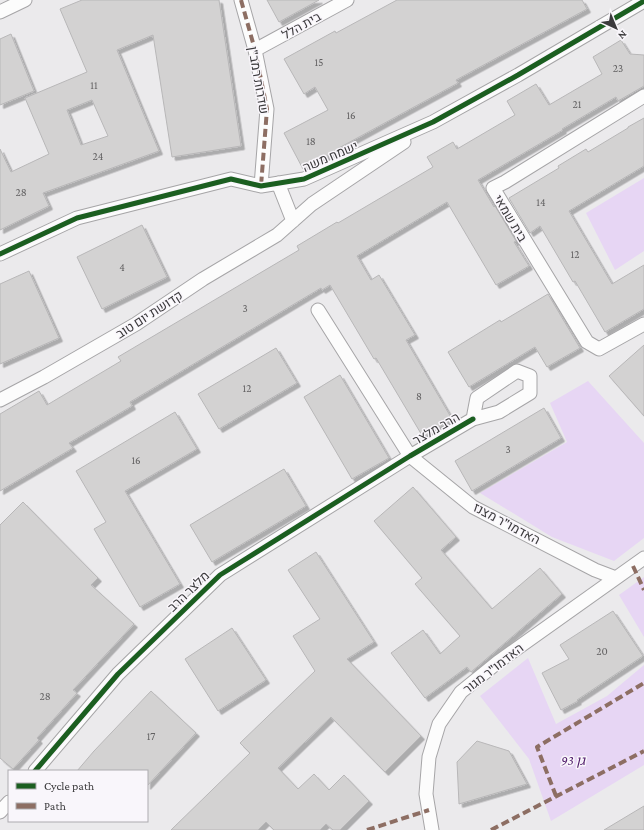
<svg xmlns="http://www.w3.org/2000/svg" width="644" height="830" font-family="'Crimson Pro',Heebo,serif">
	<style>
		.green { fill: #e7d6f4 }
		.building { fill: #d3d2d2; stroke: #b8b7b8; fill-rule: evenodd; filter: url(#shadow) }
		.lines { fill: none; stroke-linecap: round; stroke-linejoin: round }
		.street-casing { stroke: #a6a5a7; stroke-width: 15 }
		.street { stroke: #fcfcfc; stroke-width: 13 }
		.quiet { stroke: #8d6e63; stroke-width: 4; stroke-dasharray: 8 4; stroke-linecap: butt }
		.cycleway-casing { stroke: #f9f6fb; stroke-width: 8 }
		.cycleway { stroke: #1b5e20; stroke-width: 5 }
		.labels { text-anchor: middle; stroke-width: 3; stroke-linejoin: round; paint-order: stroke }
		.number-label { font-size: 11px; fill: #626162 }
		.street-label { font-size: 13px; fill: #3b3a3c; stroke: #f9f6fb }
		.park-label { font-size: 13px; font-style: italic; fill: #4d1968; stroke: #f9f6fb }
	</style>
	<defs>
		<filter id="shadow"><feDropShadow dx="3.5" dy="3.5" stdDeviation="0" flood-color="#0004"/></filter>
	</defs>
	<rect width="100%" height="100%" fill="#ebeaec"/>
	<path class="green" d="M644,178V251L615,270L586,213Z
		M588,381L644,443V538L614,561L552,537L480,493L567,442L550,403Z
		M644,577V637L619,595Z
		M528,658L556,724L607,696L644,665V765L551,821L529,759L480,696Z"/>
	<path class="building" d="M82,0H219L241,146L172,157L153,35L117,50L159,151L43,193L49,206L0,230V149L11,172L49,154L25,98L87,72L60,9ZM92,100L108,136L81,145L67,110Z
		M267,0H319L279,22Z
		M397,0H582L587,9L456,80L458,83L337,149L338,150L303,169L284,133L328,110L315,87L304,94L284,59L335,31L336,33Z
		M11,34L34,91L0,105V39Z
		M621,40L630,54L644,55V86L618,101L616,97L562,129L563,130L478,180L494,207L495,206L516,241L514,242L529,266L496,285L447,202L357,256L371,280L379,275L415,335L406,340L452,419L423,437L376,358L374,359L330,285L322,290L321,288L130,402L132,406L69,443L73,448L0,491V414L39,391L47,405L121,361L118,357L299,250L297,246L337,222L338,223L433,167L427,157L453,142L457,149L515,115L507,101L536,84L549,105L602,74L593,57Z
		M644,118V166L569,211L612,284L644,265V309L605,332L575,281L573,282L540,226L530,233L509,198L559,168L558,166L586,149L588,152L628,128V127Z
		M142,225L167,277L102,309L77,257Z
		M29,271L59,338L0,364V284Z
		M548,294L580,348L547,367L535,347L469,387L448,352L500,320L501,322Z
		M644,345V416L609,376Z
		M276,348L297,383L219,429L198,394Z
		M340,375L389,458L352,479L304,397Z
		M544,408L561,438L472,491L455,461Z
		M175,412L197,449L125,491L180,584L140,607L94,529L106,522L76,471Z
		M284,469L306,506L212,562L190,525Z
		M413,487L456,537L441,550L492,609L540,568L562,594L471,672L467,667L425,698L391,653L423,630L440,654L460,636L415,584L422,578L374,521Z
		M23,502L98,578L91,585L134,624L73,690L77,693L37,738L39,740L13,769L0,758V525Z
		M316,552L374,642L347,659L421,736L385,772L331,717L278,768L298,789L314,774L329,790L344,775L369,801L340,830H333L326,824L320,830H274L266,822L258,830H171L250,753L240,743L315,671L293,636L320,619L288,570Z
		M613,611L643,656L577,700L578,701L561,710L542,673L569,659L560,645Z
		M232,628L266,680L218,711L185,659Z
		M151,691L196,733L147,786V771H77L94,751Z
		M477,741L509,751L527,784L459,804L457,762Z
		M644,806V830H604Z"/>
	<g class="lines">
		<g class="street-casing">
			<path id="street" d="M241,0L255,50L267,109L261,186
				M0,12L25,0
				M255,50L347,0
				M644,96L505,182L493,188L587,342L599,349L644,324
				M278,183L293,221
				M0,254L77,218L231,179L261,186L304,179L433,122L518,75L644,1
				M318,310L410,456L473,507L595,570L616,578
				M517,371L530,376V393L499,412L473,419L477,398Z
				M0,400L44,377L136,324L203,279L277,235L312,204L404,142
				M35,771L118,674L220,575L410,456L473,419
				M0,812L9,802
				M432,830L426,794L429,757L439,724L461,692L498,662L644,558"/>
		</g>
		<use href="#street" class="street"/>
		<path class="quiet" d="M241,0L255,50L267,109L261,186
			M633,566L644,590
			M556,796L537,747L644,683
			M367,830L429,810
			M491,830L644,751"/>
		<g class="cycleway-casing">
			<path id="cycleway" d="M0,254L77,218L231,179L261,186L304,179L433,122L518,75L644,1
				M35,771L118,674L220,575L410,456L473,419"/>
		</g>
		<use href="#cycleway" class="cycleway"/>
	</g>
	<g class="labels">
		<g class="number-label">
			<text x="319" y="66">15</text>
			<text x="618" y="72">23</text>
			<text x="94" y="89">11</text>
			<text x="577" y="108">21</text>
			<text x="351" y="119">16</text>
			<text x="311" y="145">18</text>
			<text x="98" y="160">24</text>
			<text x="21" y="196">28</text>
			<text x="541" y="206">14</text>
			<text x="575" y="258">12</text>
			<text x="122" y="271">4</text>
			<text x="245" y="312">3</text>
			<text x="247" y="392">12</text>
			<text x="419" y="400">8</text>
			<text x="508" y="453">3</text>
			<text x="136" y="464">16</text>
			<text x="602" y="655">20</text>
			<text x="45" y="700">28</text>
			<text x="151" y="740">17</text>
		</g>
		<g class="street-label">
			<text transform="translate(301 25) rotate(-29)" y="5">בית הלל</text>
			<text transform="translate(259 80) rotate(80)" y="5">שדרות רמב"ן</text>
			<text transform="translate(330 156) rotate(-23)" y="5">ישמח משה</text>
			<text transform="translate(511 218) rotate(59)" y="5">בית שמאי</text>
			<text transform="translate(149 314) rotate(-33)" y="5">קדושת יום טוב</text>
			<text transform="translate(436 428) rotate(-30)" y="5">הרב מלצר</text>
			<text transform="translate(507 523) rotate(28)" y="5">האדמו"ר מצנז</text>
			<text transform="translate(188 591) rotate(-44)" y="5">מלצר הרב</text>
			<text transform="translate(493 668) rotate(-38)" y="5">האדמו"ר מגור</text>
		</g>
		<g class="park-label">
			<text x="573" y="765">גן 93</text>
		</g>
	</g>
	<rect x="8" y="770" width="140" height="52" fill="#f9f6fb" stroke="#adabaf"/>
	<rect x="16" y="783" width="20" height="6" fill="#1b5e20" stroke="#adabaf"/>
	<text x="44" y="790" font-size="12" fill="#3b3a3c">Cycle path</text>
	<rect x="16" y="803" width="20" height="6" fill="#8d6e63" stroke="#adabaf"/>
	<text x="44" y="810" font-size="12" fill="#3b3a3c">Path</text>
	<g transform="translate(616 28) rotate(136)" stroke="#f9f6fb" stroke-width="3" paint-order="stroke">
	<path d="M0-3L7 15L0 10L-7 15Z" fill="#3b3a3c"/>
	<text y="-6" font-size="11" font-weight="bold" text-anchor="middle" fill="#3b3a3c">N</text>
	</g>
</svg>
